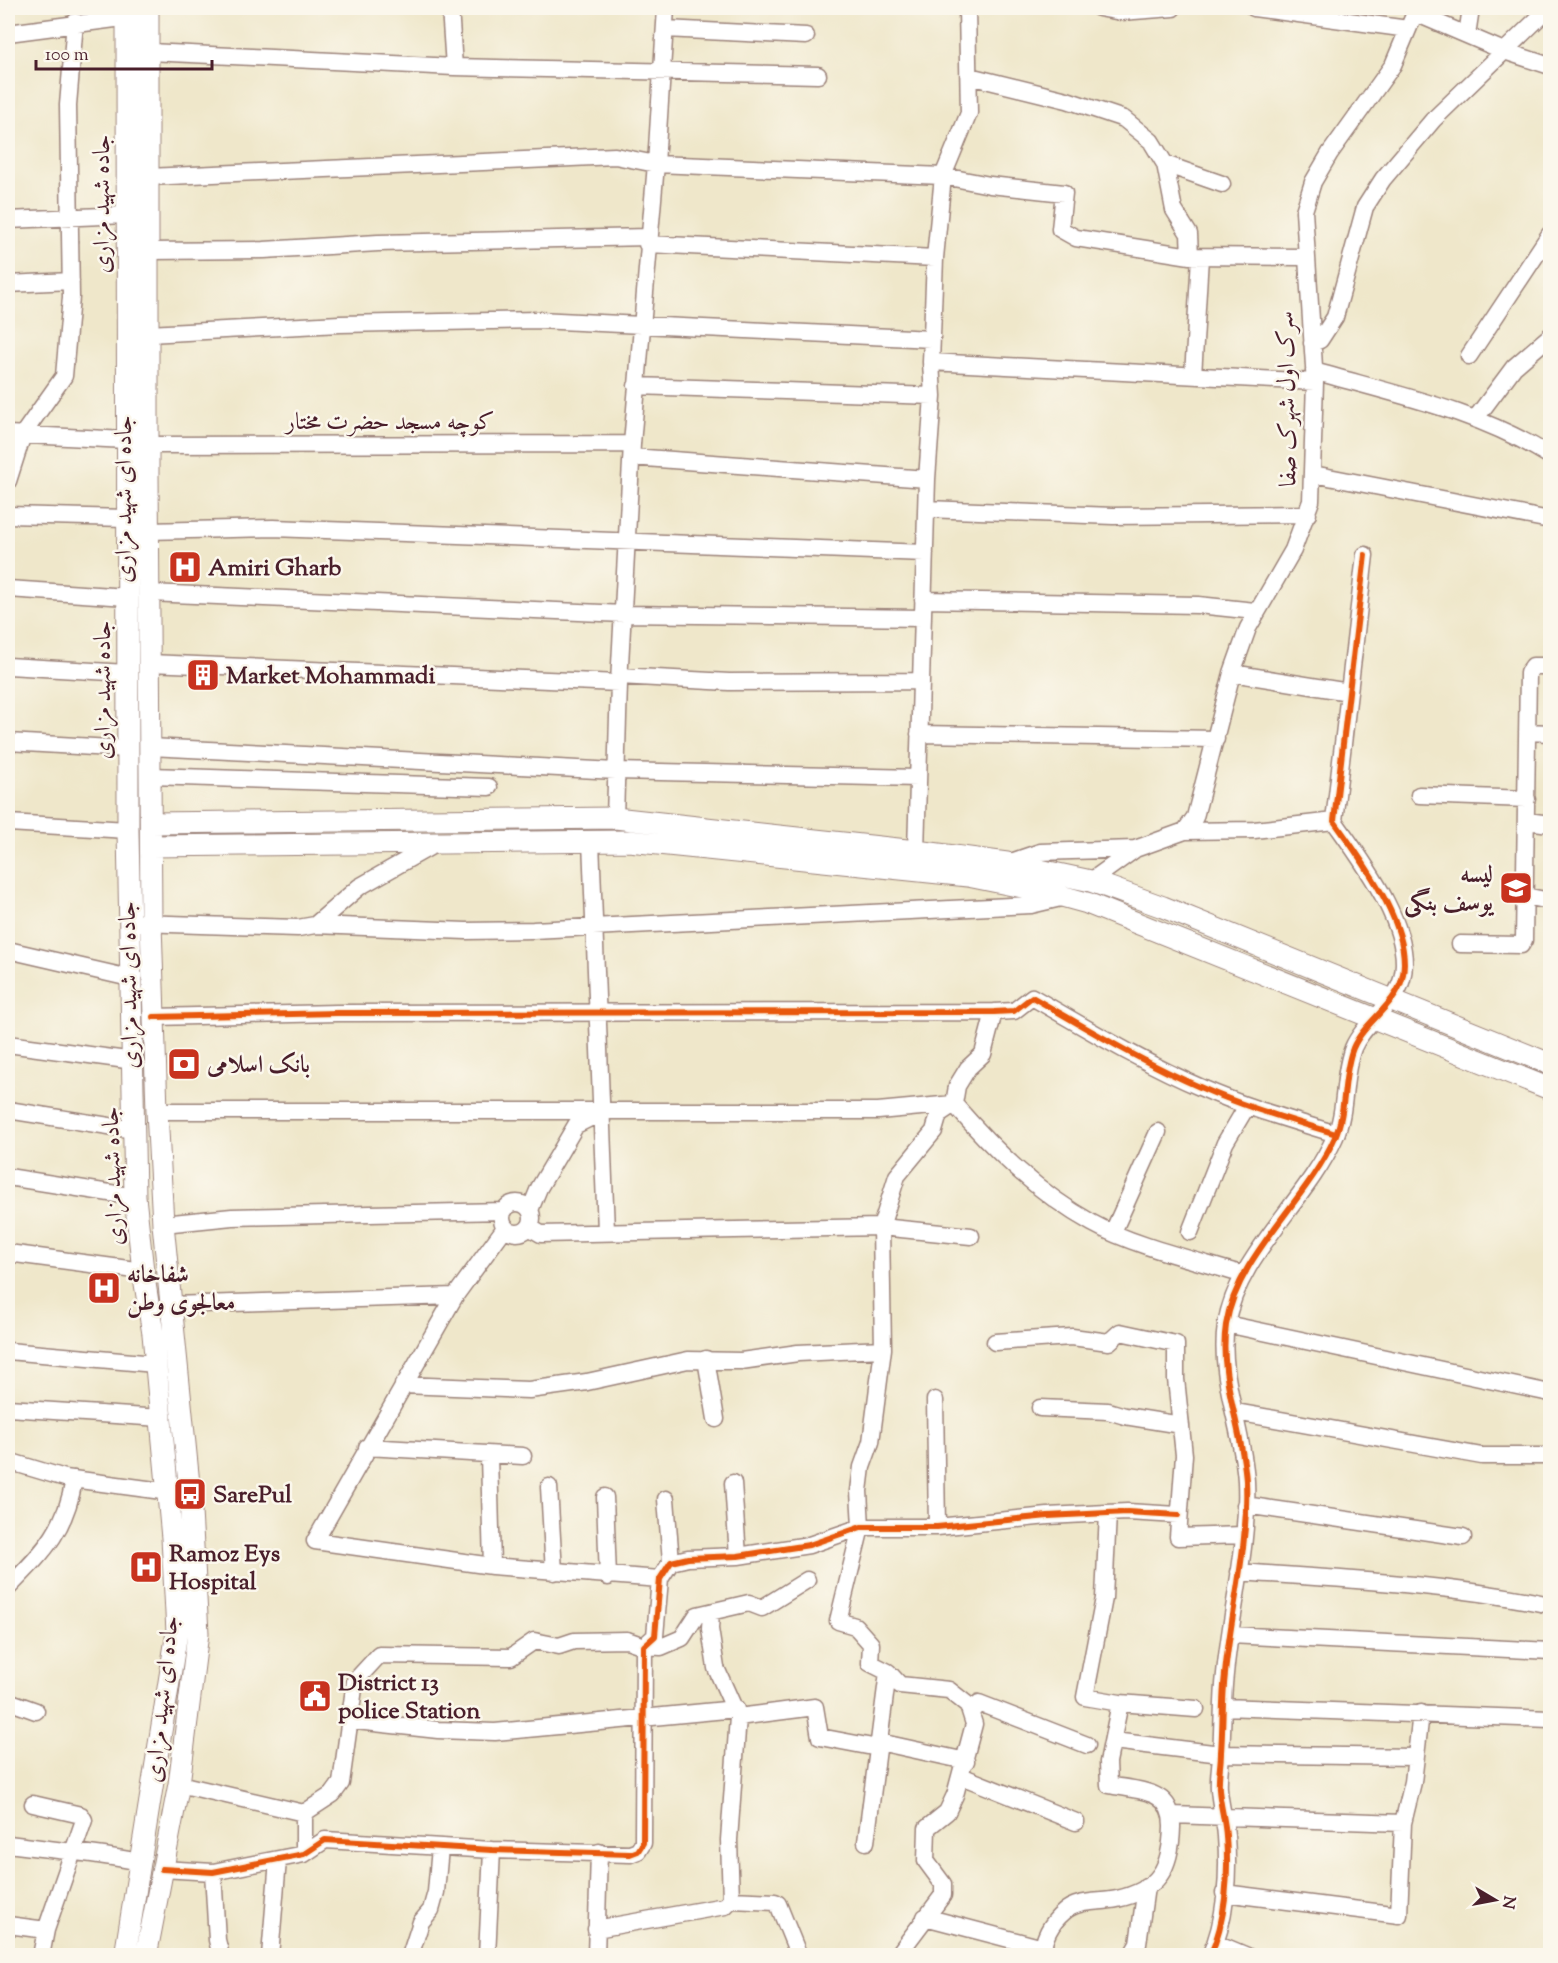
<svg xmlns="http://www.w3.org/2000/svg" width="1558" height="1963" font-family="'Sorts Mill Goudy',Amiri,serif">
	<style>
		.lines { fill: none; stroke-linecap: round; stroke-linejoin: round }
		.minor-casing { stroke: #9c837a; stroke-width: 19 }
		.major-casing { stroke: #9c837a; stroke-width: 23 }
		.minor { stroke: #fff; stroke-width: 16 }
		.major { stroke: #fff; stroke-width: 21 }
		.cycleway-casing { stroke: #fbf7ec; stroke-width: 10 }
		.cycleway { stroke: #e8590c; stroke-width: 6 }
		.labels { text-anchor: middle; stroke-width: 5; stroke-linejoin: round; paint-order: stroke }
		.street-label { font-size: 24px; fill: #4a1f2b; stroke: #fbf7ec }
		.poi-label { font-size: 24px; font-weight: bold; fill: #4a1f2b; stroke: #fbf7ec; text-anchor: start }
	</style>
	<rect width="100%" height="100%" fill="#fbf7ec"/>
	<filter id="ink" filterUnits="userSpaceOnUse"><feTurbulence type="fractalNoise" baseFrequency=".0167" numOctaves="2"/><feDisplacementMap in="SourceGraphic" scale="12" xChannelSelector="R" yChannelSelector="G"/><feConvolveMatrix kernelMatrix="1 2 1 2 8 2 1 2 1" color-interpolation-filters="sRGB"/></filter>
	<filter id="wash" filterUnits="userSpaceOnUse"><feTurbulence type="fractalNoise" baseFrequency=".008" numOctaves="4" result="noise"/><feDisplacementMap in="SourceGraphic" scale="24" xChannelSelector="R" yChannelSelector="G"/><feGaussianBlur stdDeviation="1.35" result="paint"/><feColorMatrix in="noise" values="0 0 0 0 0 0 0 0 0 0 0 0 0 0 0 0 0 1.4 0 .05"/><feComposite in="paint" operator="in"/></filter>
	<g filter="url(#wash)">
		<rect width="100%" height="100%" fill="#efe7ca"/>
	</g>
	<g filter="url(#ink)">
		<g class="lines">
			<g class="minor-casing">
				<path id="minor" d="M450,8L454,67
					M1099,8L1121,12L1173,8
					M1254,8L1408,29
					M1415,13L1504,51L1550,66
					M665,29L806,36
					M8,33L138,16
					M1467,35L1471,8
					M149,52L454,67L818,75
					M969,76L1067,100L1124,119L1151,141L1165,164L1174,210L1189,234L1190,256
					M1165,164L1222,184
					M148,177L615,156L656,164L943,176L990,185L1064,193L1060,229L1076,238L1190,256L1305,257
					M8,220L127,215
					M647,244L935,258
					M148,251L264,250L378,243L649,237
					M8,284L71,281
					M148,334L340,324L538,320L932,339
					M1312,343L1320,340L1335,317L1365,207L1383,179L1433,120L1549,8
					M1469,356L1550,234
					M931,362L1315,382
					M1314,371C1394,394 1479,411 1550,456
					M1193,376L1200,257
					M636,386L933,396
					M1476,418L1514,367L1550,336
					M8,434L126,440
					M148,445L632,444
					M632,457L927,479
					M1313,474L1550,520
					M8,481L23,434L64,376L71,297L68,105L75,22
					M926,509L1113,516L1308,514
					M8,515L126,518
					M148,531L273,528L925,553
					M8,589L127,597
					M149,593L624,614L923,618
					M923,600L1198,605L1255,611
					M149,663L619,683
					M8,666L127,673
					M1232,673L1349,692
					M619,676L729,682L921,681
					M1527,732L1550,733
					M919,734L1216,739
					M8,742L128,749
					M150,747L616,771L918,778
					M151,776L489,787
					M1419,795L1527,799
					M615,818L619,683L632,444L656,164L666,8
					M1527,821L1550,824
					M8,823L128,830
					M1185,831L1195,817L1232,673L1248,628L1293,550L1311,501L1315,382L1304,211L1313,182L1330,153L1393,65L1417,8
					M591,841L606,1231
					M916,851L927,479L933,396L931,362L935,258L943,176L969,113L967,8
					M1008,863L1040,852L1135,849L1185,831L1254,830L1334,821
					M1091,881L1134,850
					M1525,896L1550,901
					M139,923L298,928L315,925L359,887L435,844
					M315,925L466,931L533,930L1031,905L1065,897
					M1460,944L1521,945L1524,940L1528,673L1533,666H1550
					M8,950L130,978
					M154,1017L337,1013L994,1012L1014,1011L1032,997C1088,1029 1143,1063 1202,1088C1245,1107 1291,1120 1336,1134
					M8,1044L134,1061
					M954,1104C994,1150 1038,1193 1092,1223C1133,1246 1199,1261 1244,1275
					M8,1110L134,1130
					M157,1111H878L953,1104
					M8,1177L135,1197
					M502 1218a15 15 0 1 1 30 0a15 15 0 1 1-30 0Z
					M530,1210L539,1188L576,1125L598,1114
					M163,1224L232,1217L504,1211
					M529,1227L541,1234L881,1227L971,1236
					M504,1229L455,1296L315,1541L492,1566L660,1579
					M1113,1232L1158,1132
					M1190,1232L1225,1143L1247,1106
					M8,1253L143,1271
					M172,1305L455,1296
					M1226,1324L1550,1393
					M995,1342L1072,1337L1109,1342L1120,1332L1176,1344V1379L1184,1455L1178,1537L1244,1535
					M8,1351L155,1364
					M706,1359L716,1419
					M403,1385L529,1390L587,1382L688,1360L741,1361L798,1353L883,1349
					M935,1400L937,1527
					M8,1408L161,1418
					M1040,1408L1108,1411L1125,1416L1181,1425
					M1236,1412L1482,1456H1550
					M367,1447L523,1456
					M489,1456L492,1566
					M8,1461L65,1478L177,1493
					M733,1483L738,1556
					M549,1487L554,1572
					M605,1497L608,1577
					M666,1499L671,1562
					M1245,1505L1463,1537
					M1108,1513L1104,1598L1085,1697L1120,1703L1196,1709
					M1239,1572C1343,1579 1449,1584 1550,1605
					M8,1588C43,1552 66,1531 74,1479
					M711,1613L710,1629L716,1668L738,1717L729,1840L731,1900
					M1230,1635L1550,1651
					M8,1701L36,1711
					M1223,1707L1550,1719
					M972,1711L979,1703L1087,1745
					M738,1717L815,1707L820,1737L878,1748
					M347,1720L438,1730L495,1732L736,1709
					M1113,1741L1221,1754L1414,1757
					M879,1742L966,1761
					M961,1776L1076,1822
					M179,1784L304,1813
					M33,1804L81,1815L84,1820L46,1930L41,1956
					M1172,1815L1403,1823
					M866,1842L888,1672
					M8,1844C52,1850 97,1853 140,1862
					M304,1854V1813L333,1794L341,1783L355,1681L379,1655L511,1657L534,1641L559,1646L574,1641L627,1640L644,1646L661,1647L682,1638L697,1615L749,1603L762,1608L807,1580
					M162,1869L213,1872L304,1854L325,1840L492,1850L630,1854L638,1851L643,1843L644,1646L655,1636L660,1579L671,1562L688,1558L738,1556L809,1545L861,1527H937L1048,1516L1127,1512L1178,1515
					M213,1872L217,1940L221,1956
					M1224,1893L1399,1915L1403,1823L1413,1782L1421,1713
					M925,1917L1043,1948
					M8,1925L46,1930
					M596,1929L725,1906L731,1900L775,1902L778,1904L799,1956
					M1216,1943L1247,1956
					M270,1956L278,1860
					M410,1956L421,1922L431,1910L436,1892L440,1848
					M487,1956L492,1850
					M596,1956L599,1852
					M897,1956L943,1895V1884L926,1861L927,1828L947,1812L955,1795L974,1724L968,1705L949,1690L900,1685L888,1672L870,1663L871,1644L855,1626L838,1621L861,1527L859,1491L862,1467L871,1442L883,1349L881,1227L897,1176L934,1131L939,1114L954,1104L957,1086L968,1068L983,1054L994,1012
					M1042,1956C1043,1938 1051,1923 1064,1912C1078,1899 1100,1903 1117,1899C1159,1890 1171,1868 1172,1827C1173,1789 1139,1791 1109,1785L1108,1762L1120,1703
					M1131,1956L1138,1944L1146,1887
					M1210,1956C1226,1921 1229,1875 1226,1836C1225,1820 1220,1805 1219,1789C1218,1777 1221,1764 1221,1752C1223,1726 1222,1700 1225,1674C1231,1610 1249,1545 1246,1481C1243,1429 1218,1377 1226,1325C1237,1255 1307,1201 1335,1137C1347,1110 1342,1076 1353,1048C1364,1022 1395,1006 1402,979C1415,930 1361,859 1334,821L1365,555"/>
			</g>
			<g class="major-casing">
				<path id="major" d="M151,823L615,818L916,851L1007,863L1091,881L1163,907L1550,1064
					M151,846L629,841L968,876L1047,892L1087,903L1550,1089
					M125,1956L177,1632L172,1538L153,1334L143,1271L135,1197L128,830L127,8
					M146,1956L179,1784L198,1633L190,1494L163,1224L157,1111L151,923L148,472V8"/>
			</g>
			<use href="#minor" class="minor"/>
			<use href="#major" class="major"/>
			<g class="cycleway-casing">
				<path id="cycleway" d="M154,1017L337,1013L994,1012L1014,1011L1032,997C1088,1029 1143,1063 1202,1088C1245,1107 1291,1120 1336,1134
					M162,1869L213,1872L304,1854L325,1840L492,1850L630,1854L638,1851L643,1843L644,1646L655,1636L660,1579L671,1562L688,1558L738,1556L809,1545L861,1527H937L1048,1516L1127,1512L1178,1515
					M1210,1956C1226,1921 1229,1875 1226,1836C1225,1820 1220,1805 1219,1789C1218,1777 1221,1764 1221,1752C1223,1726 1222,1700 1225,1674C1231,1610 1249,1545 1246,1481C1243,1429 1218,1377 1226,1325C1237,1255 1307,1201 1335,1137C1347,1110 1342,1076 1353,1048C1364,1022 1395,1006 1402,979C1415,930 1361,859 1334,821L1365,555"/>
			</g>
			<use href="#cycleway" class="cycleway"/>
		</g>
	</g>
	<defs>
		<g id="hospital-square" transform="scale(1.725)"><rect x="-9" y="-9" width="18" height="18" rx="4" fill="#c8321e" stroke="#fbf7ec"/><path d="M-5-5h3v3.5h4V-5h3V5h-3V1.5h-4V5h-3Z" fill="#fff"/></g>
		<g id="building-square" transform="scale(1.725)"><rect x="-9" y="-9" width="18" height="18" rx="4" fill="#c8321e" stroke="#fbf7ec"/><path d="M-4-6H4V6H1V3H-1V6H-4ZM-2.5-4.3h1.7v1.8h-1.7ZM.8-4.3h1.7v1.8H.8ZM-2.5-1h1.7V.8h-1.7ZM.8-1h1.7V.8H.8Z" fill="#fff"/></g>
		<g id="school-square" transform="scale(1.725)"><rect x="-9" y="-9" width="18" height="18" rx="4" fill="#c8321e" stroke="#fbf7ec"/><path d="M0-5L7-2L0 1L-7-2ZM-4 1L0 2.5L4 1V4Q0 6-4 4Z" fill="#fff"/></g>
		<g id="bank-square" transform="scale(1.725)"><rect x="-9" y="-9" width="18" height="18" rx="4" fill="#c8321e" stroke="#fbf7ec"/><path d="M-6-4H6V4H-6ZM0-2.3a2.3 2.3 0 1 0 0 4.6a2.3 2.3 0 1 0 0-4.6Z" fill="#fff"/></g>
		<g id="bus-square" transform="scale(1.725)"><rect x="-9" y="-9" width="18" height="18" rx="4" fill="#c8321e" stroke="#fbf7ec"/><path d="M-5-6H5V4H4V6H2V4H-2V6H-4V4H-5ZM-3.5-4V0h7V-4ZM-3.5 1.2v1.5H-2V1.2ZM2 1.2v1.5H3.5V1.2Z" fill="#fff"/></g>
		<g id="civic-square" transform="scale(1.725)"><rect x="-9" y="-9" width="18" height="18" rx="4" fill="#c8321e" stroke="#fbf7ec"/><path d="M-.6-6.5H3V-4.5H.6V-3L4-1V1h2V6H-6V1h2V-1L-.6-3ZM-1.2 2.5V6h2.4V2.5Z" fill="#fff"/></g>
	</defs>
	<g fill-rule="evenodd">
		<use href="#hospital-square" x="185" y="567"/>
		<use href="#building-square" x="203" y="675"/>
		<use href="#school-square" x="1516" y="888"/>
		<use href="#bank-square" x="184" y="1064"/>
		<use href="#hospital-square" x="104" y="1288"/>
		<use href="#bus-square" x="190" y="1494"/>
		<use href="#hospital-square" x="146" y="1567"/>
		<use href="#civic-square" x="315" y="1696"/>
	</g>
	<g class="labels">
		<g class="street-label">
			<text transform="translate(101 204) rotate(-90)" y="8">جاده شهید مزاری</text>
			<text transform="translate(1286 399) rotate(-91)" y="8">سرک اول شهرک صفا</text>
			<text x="390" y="429">کوچه مسجد حضرت مختار</text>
			<text transform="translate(123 499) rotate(-90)" y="8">جاده ای شهید مزاری</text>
			<text transform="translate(102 690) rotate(-90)" y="8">جاده شهید مزاری</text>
			<text transform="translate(128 985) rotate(-91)" y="8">جاده ای شهید مزاری</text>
			<text transform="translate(112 1176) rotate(-92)" y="8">جاده شهید مزاری</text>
			<text transform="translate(161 1699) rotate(-84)" y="8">جاده ای شهید مزاری</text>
		</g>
		<g class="poi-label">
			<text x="208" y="575">Amiri Gharb</text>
			<text x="226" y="683">Market Mohammadi</text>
			<text x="1493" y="882" text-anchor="end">لیسه<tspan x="1493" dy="28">یوسف بنگی</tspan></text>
			<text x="207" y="1072">بانک اسلامی</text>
			<text x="127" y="1282">شفاخانه<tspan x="127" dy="28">معالجوی وطن</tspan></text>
			<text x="213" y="1502">SarePul</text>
			<text x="169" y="1561">Ramoz Eys<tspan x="169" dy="28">Hospital</tspan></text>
			<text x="338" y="1690">District 13<tspan x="338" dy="28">police Station</tspan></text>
		</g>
	</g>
	<rect width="1558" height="1963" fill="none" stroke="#fbf7ec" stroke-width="30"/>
	<g transform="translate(1495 1900) rotate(100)" stroke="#fbf7ec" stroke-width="4.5" paint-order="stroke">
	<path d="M0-4.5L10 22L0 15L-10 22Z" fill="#4a1f2b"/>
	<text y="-9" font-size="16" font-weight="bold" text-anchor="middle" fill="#4a1f2b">N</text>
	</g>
	<path d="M36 60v9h176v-9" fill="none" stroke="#4a1f2b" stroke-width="3"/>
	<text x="45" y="60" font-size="18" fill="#4a1f2b" stroke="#fbf7ec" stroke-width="4.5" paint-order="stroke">100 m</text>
</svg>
